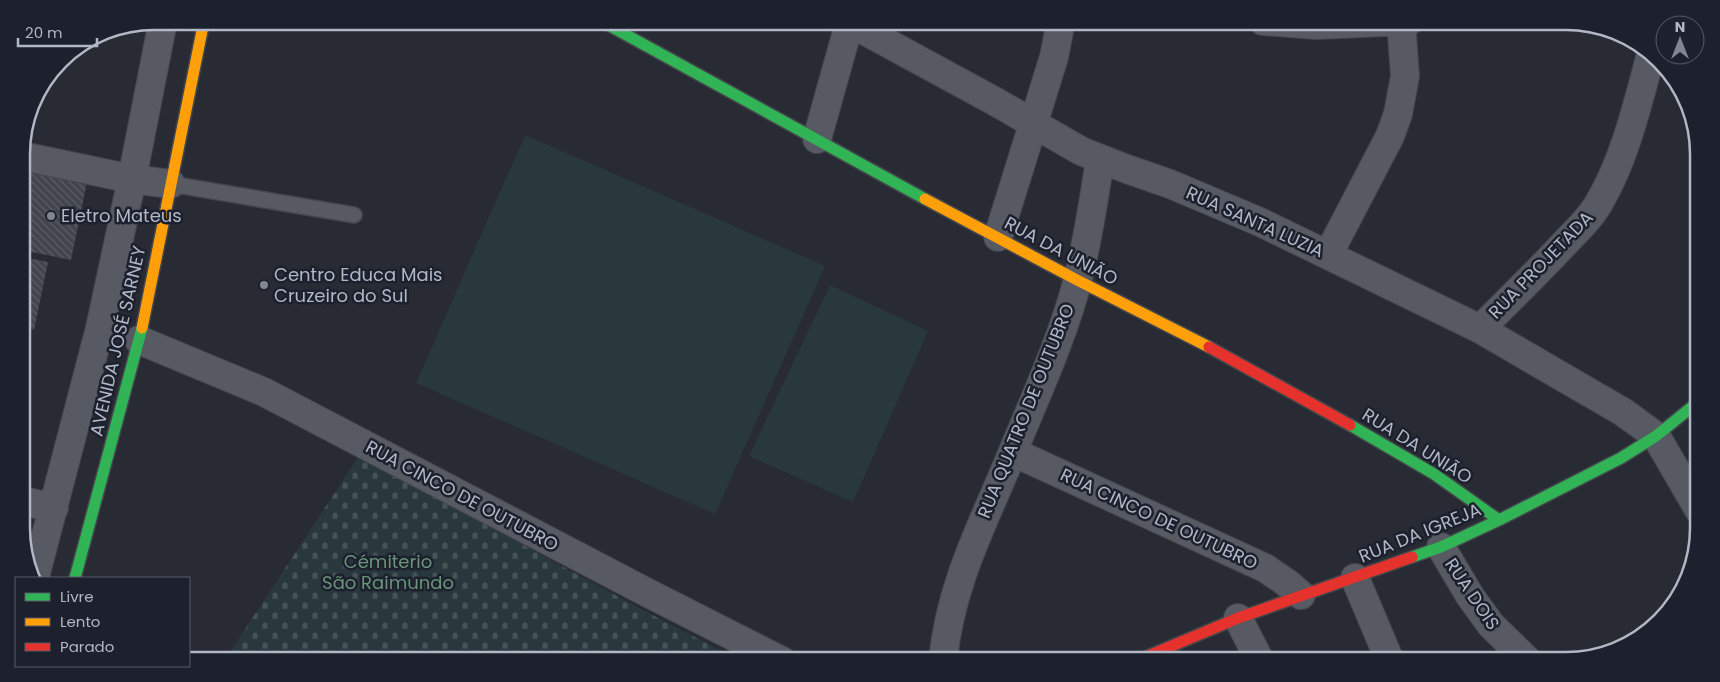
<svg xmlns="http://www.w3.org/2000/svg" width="1720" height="682" font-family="Poppins,sans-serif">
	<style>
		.cemetery { fill: url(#cemetery-stones) }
		.pitch { fill: #29383c }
		.building { fill: url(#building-back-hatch) }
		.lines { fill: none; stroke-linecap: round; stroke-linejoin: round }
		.lane-casing { stroke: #44464c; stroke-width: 18 }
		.street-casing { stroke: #44464c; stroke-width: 30 }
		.fast-casing { stroke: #44464c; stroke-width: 14 }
		.slow-casing { stroke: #44464c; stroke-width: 14 }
		.jam-casing { stroke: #44464c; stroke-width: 14 }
		.lane { stroke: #575a62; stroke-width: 15 }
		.street { stroke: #575a62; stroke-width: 28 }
		.fast { stroke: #30b455; stroke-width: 11 }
		.slow { stroke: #ff9f0a; stroke-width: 11 }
		.jam { stroke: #e5322d; stroke-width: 11 }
		.poi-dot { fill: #818692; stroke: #1c212d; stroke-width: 2 }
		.labels { text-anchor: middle; stroke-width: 5; stroke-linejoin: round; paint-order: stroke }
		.poi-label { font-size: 18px; fill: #b1b7c5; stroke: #1c212d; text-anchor: start }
		.street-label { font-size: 18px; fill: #b1b7c5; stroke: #1c212d }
		.park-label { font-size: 18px; fill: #6a9479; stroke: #1c212d }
		.rim { fill: none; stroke: #b1b7c5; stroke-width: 2.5 }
	</style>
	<defs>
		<pattern id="cemetery-stones" width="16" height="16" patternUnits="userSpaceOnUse" patternTransform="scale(1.25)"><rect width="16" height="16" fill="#29383c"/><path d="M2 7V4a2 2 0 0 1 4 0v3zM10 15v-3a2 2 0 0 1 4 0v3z" fill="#465357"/></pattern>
		<pattern id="building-back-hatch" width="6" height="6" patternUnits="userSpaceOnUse" patternTransform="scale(1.25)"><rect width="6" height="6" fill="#42454c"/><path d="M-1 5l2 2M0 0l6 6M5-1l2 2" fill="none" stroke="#5b5e64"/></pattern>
	</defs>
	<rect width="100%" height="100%" fill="#282b33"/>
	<path class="cemetery" d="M359,456L641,609L741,661H224Z"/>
	<path class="pitch" d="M525,135L825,266L715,514L416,383Z
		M830,285L928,331L853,502L749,456Z"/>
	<path class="building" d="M22,169L87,182L71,260L22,250Z
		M22,257L48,262L34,330L23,327Z"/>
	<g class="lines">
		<g class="lane-casing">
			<path id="lane" d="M171,184L354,215"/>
		</g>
		<g class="street-casing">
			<path id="street" d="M847,21L996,102L1081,151L1124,168L1170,184L1260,222L1480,329L1623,412L1656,436L1699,510
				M1263,21L1316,25L1409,21
				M817,139L850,21
				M22,156L132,179L171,184
				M998,237L1054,57L1061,21
				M1328,255L1390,136L1398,114L1405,76L1401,22
				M1480,329C1508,301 1536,274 1563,245C1576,231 1591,218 1600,201C1625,158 1637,106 1650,58
				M139,340L264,392L648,593L782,661
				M1013,452L1265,568L1287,583L1301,595
				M23,501L54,508
				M1441,547L1470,596L1491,625L1527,660
				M35,577L100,328L132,179L163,21
				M1355,578L1390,661
				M1238,618L1260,661
				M943,661C950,583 985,520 1014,449C1037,393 1063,337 1078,279C1088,239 1094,200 1100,159"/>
		</g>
		<g class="fast-casing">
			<path id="fast" d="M601,21L925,199
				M1350,425L1434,474L1499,520
				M1412,557L1441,547L1499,520L1621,458L1656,436L1698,402
				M75,578L142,328"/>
		</g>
		<g class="slow-casing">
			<path id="slow" d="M925,199L1077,280L1209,347
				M142,328L204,21"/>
		</g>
		<g class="jam-casing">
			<path id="jam" d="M1209,347L1350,425
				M1136,661L1238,618L1412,557"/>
		</g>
		<use href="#lane" class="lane"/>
		<use href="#street" class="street"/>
		<use href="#fast" class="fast"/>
		<use href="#slow" class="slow"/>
		<use href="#jam" class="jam"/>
	</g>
	<g class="poi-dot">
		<circle cx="51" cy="216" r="5"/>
		<circle cx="264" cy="285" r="5"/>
	</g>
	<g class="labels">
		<g class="poi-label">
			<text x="61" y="222">Eletro Mateus</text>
			<text x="274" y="281">Centro Educa Mais<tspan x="274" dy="21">Cruzeiro do Sul</tspan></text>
		</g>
		<g class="street-label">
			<text transform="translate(1255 222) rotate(24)" y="6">RUA SANTA LUZIA</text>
			<text transform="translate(1061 251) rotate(28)" y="6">RUA DA UNIÃO</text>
			<text transform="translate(1541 265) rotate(-46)" y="6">RUA PROJETADA</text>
			<text transform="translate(118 341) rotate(-77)" y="6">AVENIDA JOSÉ SARNEY</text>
			<text transform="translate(1026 411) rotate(-68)" y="6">RUA QUATRO DE OUTUBRO</text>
			<text transform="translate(1417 446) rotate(32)" y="6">RUA DA UNIÃO</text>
			<text transform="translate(462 496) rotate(28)" y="6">RUA CINCO DE OUTUBRO</text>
			<text transform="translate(1159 519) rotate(25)" y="6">RUA CINCO DE OUTUBRO</text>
			<text transform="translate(1420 533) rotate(-22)" y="6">RUA DA IGREJA</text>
			<text transform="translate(1472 594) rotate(56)" y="6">RUA DOIS</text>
		</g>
		<g class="park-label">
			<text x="388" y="568">Cémiterio<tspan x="388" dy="21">São Raimundo</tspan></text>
		</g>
	</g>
	<path d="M0 0H1720V682H0ZM154 30H1566A124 124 0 0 1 1690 154V528A124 124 0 0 1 1566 652H154A124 124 0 0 1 30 528V154A124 124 0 0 1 154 30Z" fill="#1c212d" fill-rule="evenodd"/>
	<path class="rim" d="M154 30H1566A124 124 0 0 1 1690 154V528A124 124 0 0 1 1566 652H154A124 124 0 0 1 30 528V154A124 124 0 0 1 154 30Z"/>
	<rect x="15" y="577" width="175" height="90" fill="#1c212d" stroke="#585d6a"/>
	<rect x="25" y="593" width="25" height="8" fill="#30b455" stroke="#585d6a"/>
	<text x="60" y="602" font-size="15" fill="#b1b7c5">Livre</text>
	<rect x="25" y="618" width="25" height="8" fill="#ff9f0a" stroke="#585d6a"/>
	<text x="60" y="627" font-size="15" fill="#b1b7c5">Lento</text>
	<rect x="25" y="643" width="25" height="8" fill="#e5322d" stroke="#585d6a"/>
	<text x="60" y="652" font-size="15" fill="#b1b7c5">Parado</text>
	<g transform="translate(1680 40)"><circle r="24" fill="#1c212d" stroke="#585d6a"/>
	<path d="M0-4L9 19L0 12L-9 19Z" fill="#818692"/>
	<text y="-8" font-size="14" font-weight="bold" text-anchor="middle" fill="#b1b7c5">N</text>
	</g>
	<path d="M18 38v8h79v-8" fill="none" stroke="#b1b7c5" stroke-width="2.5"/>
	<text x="25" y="38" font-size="15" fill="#b1b7c5" stroke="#1c212d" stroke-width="4" paint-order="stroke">20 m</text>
</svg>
